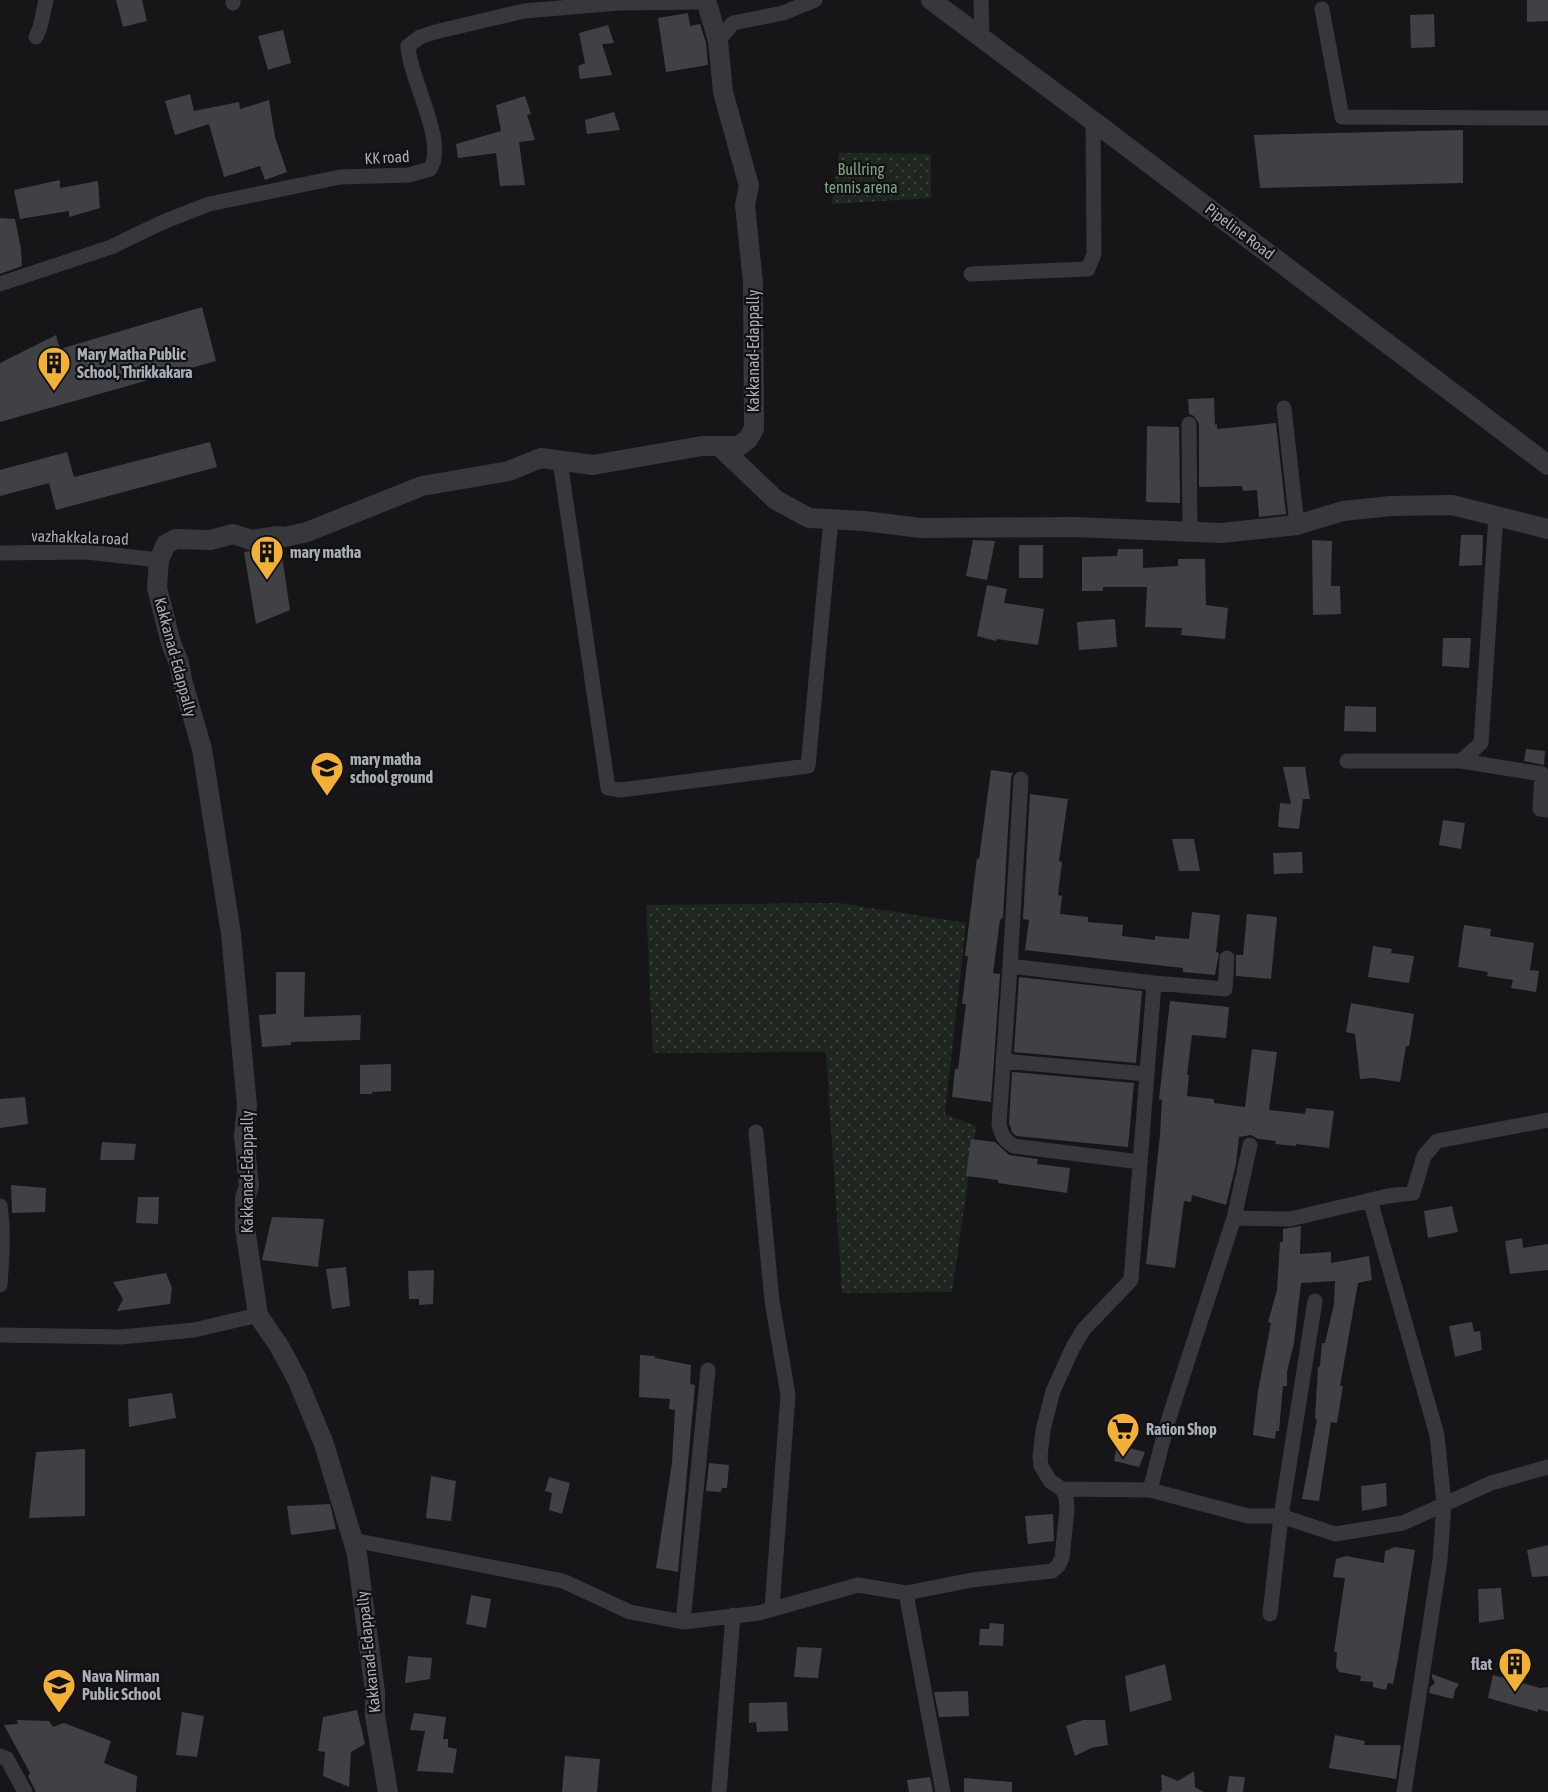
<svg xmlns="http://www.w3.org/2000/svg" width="1548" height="1792" font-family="'Asap Condensed',sans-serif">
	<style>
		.park { fill: url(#park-dots) }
		.building { fill: #404145 }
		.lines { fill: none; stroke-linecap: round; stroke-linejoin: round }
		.minor { stroke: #37383d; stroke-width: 15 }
		.tertiary { stroke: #37383d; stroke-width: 20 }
		.labels { text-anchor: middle; stroke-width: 4.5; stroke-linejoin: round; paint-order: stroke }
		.street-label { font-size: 16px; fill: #a8adb8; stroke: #111113 }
		.park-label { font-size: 16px; fill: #7fa381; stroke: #111113 }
		.poi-label { font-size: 16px; font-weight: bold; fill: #a8adb8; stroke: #111113; text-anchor: start }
	</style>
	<defs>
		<pattern id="park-dots" width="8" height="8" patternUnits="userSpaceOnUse" patternTransform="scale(1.5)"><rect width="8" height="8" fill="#1e261f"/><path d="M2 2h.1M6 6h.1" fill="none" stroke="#3c433d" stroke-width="1.8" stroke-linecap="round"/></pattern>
	</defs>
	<rect width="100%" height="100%" fill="#161618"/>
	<path class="park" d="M839,153L931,154V198L832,204Z
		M838,903L966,923L945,1114L976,1126L952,1292L842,1293L826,1052L653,1053L646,905Z"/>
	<path class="building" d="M116,0H142L147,21L123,27Z
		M1527,0H1548V21L1527,22Z
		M688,13L690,26L700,24L706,43L708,65L666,72L658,18Z
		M1434,14L1435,47L1411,48L1410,15Z
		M608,25L614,43L602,44L612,75L580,79L578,66L585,63L579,33Z
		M283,30L291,63L268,70L258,36Z
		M190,94L194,111L239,102L240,109L269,100L275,137L287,172L265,180L260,166L224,177L209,124L175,135L165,101Z
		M525,96L531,114L527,115L535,140L519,142L525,185L500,186L496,153L458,158L456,144L501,131L496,105Z
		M614,112L620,130L587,134L585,120Z
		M1463,130V183L1260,188L1254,135Z
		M60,180V188L98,181L100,208L69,217V211L20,219L14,190Z
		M0,218L15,219L21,249L22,266L0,274Z
		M202,307L216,361L0,422V363L56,335L60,349Z
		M1214,398L1215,425L1217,424V429L1276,423L1286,514L1259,517L1257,490L1243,491L1242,486L1199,487V424L1194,416L1189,414L1188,399Z
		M1147,426L1179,427L1180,503L1146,502Z
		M210,442L217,467L56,510L49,483L0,496V470L67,452L74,477Z
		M1461,535H1483L1482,565L1459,566Z
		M973,540L995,541L987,580L966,576Z
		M1312,540L1332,541L1331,586H1340L1341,614L1313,615Z
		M1019,545H1043V578H1019Z
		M276,548L281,549L290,610L256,624L244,552Z
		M1118,549H1143V568L1178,566V559H1205L1206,605L1228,608L1225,639L1181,635L1182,628L1145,627L1147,587H1103V591H1082V557L1117,556Z
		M987,585L1007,589L1004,603L1044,609L1038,645L997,639L996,641L977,636Z
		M1115,619L1117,647L1079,650L1077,622Z
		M1443,638H1471L1469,668L1442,666Z
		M1345,706L1376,707V732L1344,731Z
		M1526,749L1545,751L1544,765L1524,761Z
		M1283,767H1305L1310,799H1303L1299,829L1278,827L1280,803L1291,804Z
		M991,770L1013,773L1011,778L1003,917L1000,920L993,973L1000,974L991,1102L952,1097L955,1069H958L966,1004H962L968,956H965L977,858L979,859Z
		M1030,794L1068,799L1059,861L1062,862L1058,895L1062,896L1060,914L1088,917V922L1123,925L1122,936L1155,940V936L1189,939L1192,912L1220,915L1216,952L1219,953L1215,975L1183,972V968L1025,950L1029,920L1023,919Z
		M1443,820L1465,823L1461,849L1439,845Z
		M1172,839H1194L1200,871H1179Z
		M1302,852L1303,873L1274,874L1273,853Z
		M1247,914L1277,917L1271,979L1236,976V955H1243Z
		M1464,925L1491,929L1490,936L1534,943L1530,970L1539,971L1536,992L1511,988L1513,980L1487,976L1488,972L1458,967Z
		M1373,946L1392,949L1391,953L1414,956L1409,983L1368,977Z
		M276,972H305L304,1017L361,1015L360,1040L291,1042V1045L262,1047L259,1015L276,1014Z
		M1019,977L1142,991L1136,1063L1014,1052Z
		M1170,1001L1229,1007L1226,1038L1192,1035L1187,1075H1189L1187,1096L1214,1099V1103L1245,1107L1252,1049L1277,1052L1269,1110L1305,1114L1306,1108L1334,1111L1329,1148L1296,1144V1146L1275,1144L1276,1141L1258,1139L1251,1135L1239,1137L1236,1164L1226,1205L1192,1195L1191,1202L1184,1201L1175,1268L1146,1264L1160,1135L1162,1100L1159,1099Z
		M1351,1003L1414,1014L1409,1046H1406L1400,1082L1373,1078L1360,1079L1355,1034L1346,1032Z
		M391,1064V1091L372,1092V1094H360V1065Z
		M1012,1072L1134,1083L1128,1147L1016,1136L1012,1132L1009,1123Z
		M25,1097L28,1124L0,1128V1099Z
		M971,1139L995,1142L1009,1155L1038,1159L1037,1164L1070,1168L1067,1193L998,1183V1180L966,1176Z
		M102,1142L136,1144L134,1160H100Z
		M11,1185L46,1188L45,1212L12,1213Z
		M138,1197H159L158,1224L136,1223Z
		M1452,1206L1458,1232L1428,1238L1424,1211Z
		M272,1217L324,1219L318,1267L262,1260Z
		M1301,1226L1300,1254L1331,1252V1263L1369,1256L1372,1280L1358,1283L1340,1386H1343L1337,1423L1331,1422L1319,1501L1302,1499L1317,1419L1315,1418L1318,1367L1320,1366L1322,1343H1325L1334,1304L1335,1281L1301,1283L1294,1343L1287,1372V1386H1283L1279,1431H1276L1275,1439L1253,1435L1258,1391L1271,1323L1268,1322L1277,1290L1280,1242H1283V1229Z
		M1522,1238L1523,1248L1548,1244V1270L1510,1274L1505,1241Z
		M346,1267L350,1306L332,1309L326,1269Z
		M434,1270L433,1304L419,1305V1299H409L408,1271Z
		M166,1273L172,1288L170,1304L117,1311L123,1299L113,1282Z
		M1472,1322L1474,1332L1480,1331L1482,1350L1455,1357L1449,1326Z
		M640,1355L655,1356V1358L691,1365L690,1384L695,1385L678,1572L656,1568L672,1463L675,1410L669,1409L670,1399L639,1397Z
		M172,1393L176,1418L129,1427L128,1399Z
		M1117,1445L1145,1452L1139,1467L1114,1461Z
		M85,1449V1516L29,1518L36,1452Z
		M709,1463L729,1465L727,1488H722L721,1492L706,1491Z
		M431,1476L456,1481L451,1521L426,1518Z
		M549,1477L570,1483L562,1514L549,1510L552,1493L545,1491Z
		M1386,1483L1387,1506L1362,1511L1361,1486Z
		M330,1504L336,1529L291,1535L287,1506Z
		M1053,1514L1054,1541L1028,1544L1025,1516Z
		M1548,1545V1576L1532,1577L1527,1550Z
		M1395,1547L1415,1550L1398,1659L1393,1684L1388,1683L1386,1690L1373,1687V1682L1360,1681L1361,1676L1339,1672L1336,1667L1337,1652H1334L1345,1578L1333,1577L1336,1559L1346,1556L1384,1563L1385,1551Z
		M1501,1588L1504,1619L1479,1623L1478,1589Z
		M471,1595L491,1599L486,1628L466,1624Z
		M990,1623L1004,1624L1003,1646L979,1645L980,1629H989Z
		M797,1647L822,1648L818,1678L794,1677Z
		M408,1656L432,1658L430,1679L405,1683Z
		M1165,1664L1172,1700L1130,1712L1125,1676Z
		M1432,1674L1459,1684L1455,1690L1453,1699L1429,1693L1430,1687L1435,1683L1432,1678Z
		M1493,1675L1540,1688L1548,1687V1712L1538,1709V1712L1488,1698Z
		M968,1691L969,1716L939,1717L934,1692Z
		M787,1702L788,1731L757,1732L756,1722L749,1723V1703Z
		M357,1710L365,1744L351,1752L349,1787L323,1776L325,1752L318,1751L323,1717Z
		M182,1712L204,1716L197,1757L176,1755Z
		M414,1713L446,1717L443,1739H448V1747L457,1749L453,1773L417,1771L425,1731L410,1730Z
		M17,1720L49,1721L53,1727L64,1723L111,1741L104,1763L137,1776L136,1792H36L28,1776L30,1773L4,1725L18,1724Z
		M1083,1720H1105L1108,1745L1091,1748L1075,1756L1066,1726Z
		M1335,1735L1365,1741L1364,1745H1401L1396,1779L1329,1768Z
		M565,1756L600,1759L597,1792H562Z
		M1194,1771L1195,1787L1204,1792H1159L1162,1790L1161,1774L1178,1781Z
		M1229,1776L1245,1777L1243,1792H1227Z
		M930,1777L933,1792H909L907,1780Z
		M964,1778L1012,1782V1792H964Z"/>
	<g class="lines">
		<path class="minor" d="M233,0V3
			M981,0L982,39
			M1322,9L1342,117L1548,118
			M36,37L40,27L46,0
			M718,41L733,23L783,13L815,0
			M971,274L1088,269L1094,254L1093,121
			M0,284L111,247L163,222L209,204L340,177L409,175L430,169C448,143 409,78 408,46L420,37L435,32L524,11L619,3L706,2
			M1284,408L1297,525
			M1189,424L1190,532
			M560,461L608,788L621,790L808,766L831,519
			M0,553L86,552L159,560
			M1347,761H1461L1481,743L1496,515
			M1461,761L1542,774L1540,809L1548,810
			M1010,966L1021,779
			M1003,1061L1147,1074
			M756,1132L772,1301L788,1395L772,1608
			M1250,1145L1234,1218L1168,1421L1150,1490L1248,1516H1281L1335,1534L1403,1523L1491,1483L1548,1467
			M1140,1162L1014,1146C1005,1141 1001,1135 999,1124L1010,966L1154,983
			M1370,1200L1437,1435L1444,1504L1440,1560L1404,1792
			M0,1206C4,1233 2,1258 0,1285
			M1234,1218L1290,1219L1388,1196L1413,1193L1424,1156L1437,1141L1548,1120
			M0,1335L121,1337L194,1330L258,1315
			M1062,1489L1150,1490
			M353,1540L563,1581L630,1612L683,1622L759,1613L858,1585L906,1593L972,1580L1052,1571L1058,1566L1062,1558L1067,1509L1066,1497L1062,1489L1050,1481L1041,1466L1040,1456L1043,1430L1053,1391L1073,1347L1084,1329L1131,1280L1154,983L1225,989L1227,958
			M906,1593L943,1792
			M1270,1614L1281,1516L1315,1301
			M683,1622L708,1370
			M0,1756L7,1759L25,1792
			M719,1792L733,1615"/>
		<path class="tertiary" d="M931,0L1093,121L1548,465
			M719,446L776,500L809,518L864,521L921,528L1074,527L1221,533L1297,525L1343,511L1391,506L1452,505L1548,529
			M388,1792L375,1716V1692L357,1554L324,1444L297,1379L279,1346L258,1315L245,1228V1198L249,1186L244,1136L247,1106L231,934L202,749L182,680L179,663L171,643L157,588L159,560L166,544L176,539L210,540L233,534L251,540L276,536L285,537L307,532L422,486L509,471L541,458L593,465L702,446H739L748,439L754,429L753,283L745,205L749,186L723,92L718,41L706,0"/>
	</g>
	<defs>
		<g id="building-pin" transform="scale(1.725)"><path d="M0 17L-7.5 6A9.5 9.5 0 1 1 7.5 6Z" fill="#f2b134" stroke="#111113"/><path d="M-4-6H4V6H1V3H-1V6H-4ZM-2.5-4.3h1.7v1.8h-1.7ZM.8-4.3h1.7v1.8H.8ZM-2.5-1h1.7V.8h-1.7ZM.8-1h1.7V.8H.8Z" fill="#111"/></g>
		<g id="school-pin" transform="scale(1.725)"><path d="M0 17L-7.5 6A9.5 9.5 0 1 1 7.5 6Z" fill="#f2b134" stroke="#111113"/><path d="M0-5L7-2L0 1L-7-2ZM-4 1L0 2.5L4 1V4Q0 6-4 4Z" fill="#111"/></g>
		<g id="supermarket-pin" transform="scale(1.725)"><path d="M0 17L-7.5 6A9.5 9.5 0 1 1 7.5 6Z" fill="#f2b134" stroke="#111113"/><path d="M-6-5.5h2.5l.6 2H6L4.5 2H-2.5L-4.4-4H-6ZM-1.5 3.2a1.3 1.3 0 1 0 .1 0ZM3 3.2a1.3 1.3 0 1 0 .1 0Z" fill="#111"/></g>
	</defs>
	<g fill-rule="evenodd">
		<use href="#building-pin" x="54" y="363"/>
		<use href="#building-pin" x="267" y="552"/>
		<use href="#school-pin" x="327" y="768"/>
		<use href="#supermarket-pin" x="1123" y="1429"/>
		<use href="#building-pin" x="1515" y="1664"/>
		<use href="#school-pin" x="59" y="1685"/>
	</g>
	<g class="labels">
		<g class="street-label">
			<text transform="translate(387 157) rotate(-3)" y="6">KK road</text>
			<text transform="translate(1240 231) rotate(37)" y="6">Pipeline Road</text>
			<text transform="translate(753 351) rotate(-90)" y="6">Kakkanad-Edappally</text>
			<text transform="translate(80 537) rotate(2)" y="6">vazhakkala road</text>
			<text transform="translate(176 657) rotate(75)" y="6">Kakkanad-Edappally</text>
			<text transform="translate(247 1172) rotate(-90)" y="6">Kakkanad-Edappally</text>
			<text transform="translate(368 1652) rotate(-96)" y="6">Kakkanad-Edappally</text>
		</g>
		<g class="park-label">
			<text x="861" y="175">Bullring<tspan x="861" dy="18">tennis arena</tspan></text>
		</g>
		<g class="poi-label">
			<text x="77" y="360">Mary Matha Public<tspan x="77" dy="18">School, Thrikkakara</tspan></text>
			<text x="290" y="558">mary matha</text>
			<text x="350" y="765">mary matha<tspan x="350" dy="18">school ground</tspan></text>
			<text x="1146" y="1435">Ration Shop</text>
			<text x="1492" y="1670" text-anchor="end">flat</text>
			<text x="82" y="1682">Nava Nirman<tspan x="82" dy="18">Public School</tspan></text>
		</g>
	</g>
</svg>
